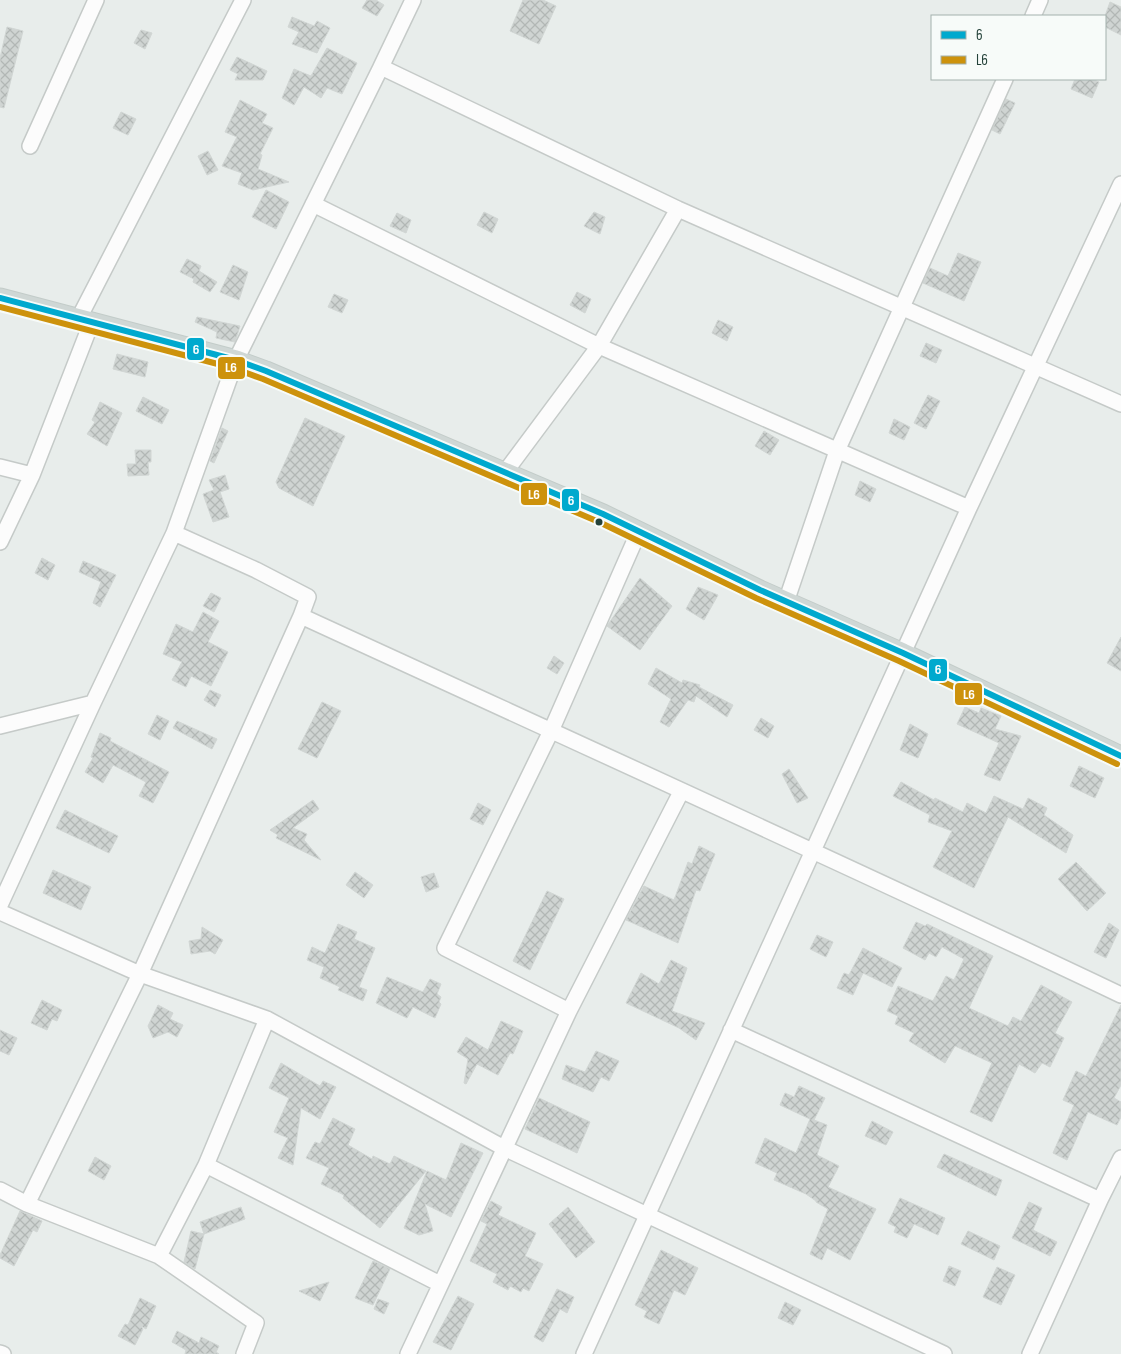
<svg xmlns="http://www.w3.org/2000/svg" width="1121" height="1354" font-family="'Sofia Sans Condensed',sans-serif">
	<style>
		.building { fill: url(#building-cross-hatch); stroke: #d1d6d4 }
		.lines { fill: none; stroke-linecap: round; stroke-linejoin: round }
		.minor-casing { stroke: #c5cac8; stroke-width: 18 }
		.major-casing { stroke: #c3ccc9; stroke-width: 21 }
		.minor { stroke: #fcfcfc; stroke-width: 15 }
		.major { stroke: #cfd7d5; stroke-width: 19 }
		.bus-1-casing { stroke: #f7fbf9; stroke-width: 10 }
		.bus-2-casing { stroke: #f7fbf9; stroke-width: 10 }
		.bus-1 { stroke: #00a9ce; stroke-width: 6 }
		.bus-2 { stroke: #cd920c; stroke-width: 6 }
		.bus-dot { fill: #24423a; stroke: #f7fbf9; stroke-width: 2 }
		.line-badge { stroke: #f7fbf9; stroke-width: 2 }
		.badge-label { font-size: 14px; text-anchor: middle; font-weight: bold; fill: #fff }
	</style>
	<defs>
		<pattern id="building-cross-hatch" width="8" height="8" patternUnits="userSpaceOnUse" patternTransform="scale(1.25)"><rect width="8" height="8" fill="#cfd4d2"/><path d="M0 0l8 8M0 8l8-8" fill="none" stroke="#b2b7b5"/></pattern>
	</defs>
	<rect width="100%" height="100%" fill="#e8edeb"/>
	<path class="building" d="M367,0H376L384,5L377,16L362,8Z
		M523,0H543L556,6L539,44L510,31Z
		M1110,2L1121,7V35L1105,27V16Z
		M292,17L314,26L317,21L330,28L317,53L292,44L299,32L288,27Z
		M7,27L23,31L4,108L0,107V58Z
		M141,30L152,33L145,49L134,43Z
		M327,48L357,63L342,94L327,88L321,98L304,87L294,105L282,98L294,69L311,76Z
		M237,57L267,71L263,80H235L238,74L230,70Z
		M1075,79H1092L1099,82L1092,98L1071,89Z
		M1006,99L1015,103L1000,134L992,130Z
		M240,100L267,114L262,123L273,128L260,154L262,155L258,169L289,182L253,190L238,184L242,173L222,166L237,137L225,132Z
		M121,112L136,119L128,135L113,128Z
		M208,151L218,170L207,175L198,156Z
		M266,190L289,202L276,229L252,217Z
		M484,212L498,219L492,233L477,225Z
		M594,212L605,217L600,234L584,226Z
		M397,213L411,220L406,233L390,226Z
		M958,253L981,262L964,301L923,283L930,268L948,276Z
		M187,259L201,266L199,271L217,282L210,292L193,282L194,279L180,272Z
		M233,265L248,272L239,300L220,292Z
		M577,292L591,299L585,313L570,305Z
		M334,294L348,300L342,313L328,307Z
		M197,317L240,326L235,342L216,338L217,332L195,322Z
		M718,320L733,327L727,341L712,333Z
		M926,343L942,350L936,363L920,356Z
		M117,354L148,362L145,377L113,369Z
		M928,395L940,401L926,429L914,423Z
		M143,397L169,410L162,424L136,411Z
		M100,402L122,413L107,446L87,434L95,422L92,420Z
		M305,418L345,436L313,506L279,488L276,482Z
		M894,419L910,427L904,440L889,433Z
		M222,428L228,431L214,463L210,461Z
		M764,431L779,440L770,455L755,446Z
		M135,450H151V462H148L149,475L128,476L127,464H136Z
		M225,475L229,489L220,492L229,517L213,522L203,494L214,490L209,480Z
		M860,481L876,489L870,502L855,495Z
		M42,558L55,565L48,580L35,573Z
		M83,561L116,575L100,607L93,603L101,582L79,572Z
		M640,578L672,606L640,650L607,626Z
		M698,587L718,595L704,620L686,609Z
		M211,593L221,598L214,612L203,606Z
		M203,612L219,621L208,642L228,652L211,686L191,676L186,687L172,680L182,662L163,654L176,624L193,632Z
		M1121,637V671L1107,663Z
		M554,656L564,663L557,674L547,668Z
		M656,668L682,683L683,680L700,685L699,687L733,705L727,717L696,696L694,702L688,700L669,727L660,722L671,699L648,684Z
		M210,690L221,695L215,707L204,700Z
		M322,702L341,711L317,758L298,749Z
		M965,707L979,713L981,708L1001,716L995,729L1021,736L1000,781L984,775L999,743L957,724Z
		M157,715L169,721L160,740L148,734Z
		M761,718L774,726L768,738L754,730Z
		M177,721L217,739L212,749L173,728Z
		M910,724L928,734L918,758L900,750Z
		M100,733L111,738L110,741L169,772L153,803L139,796L146,782L113,765L103,783L85,772L93,758L91,757Z
		M1079,766L1104,778L1095,798L1070,786Z
		M789,769L808,798L797,803L782,774Z
		M901,782L934,800L935,798L963,812L967,803L986,813L994,796L1023,809L1028,798L1047,808L1044,815L1073,835L1066,853L1008,817L974,888L933,867L952,831L928,822L930,815L893,796Z
		M313,800L319,809L293,828L307,834L304,840L321,860L276,838L278,835L270,830Z
		M478,803L491,810L483,825L470,819Z
		M65,810L118,836L109,853L56,828Z
		M699,846L715,854L700,891L696,890L678,943L626,920L644,886L674,900L688,862L692,864Z
		M1076,862L1106,893L1087,911L1058,879Z
		M53,870L91,887L81,910L43,893Z
		M355,872L373,885L364,898L346,885Z
		M434,873L439,887L426,892L421,877Z
		M547,891L564,899L530,970L513,961Z
		M916,922L925,926L927,924L993,956L969,1008L1008,1026L1013,1017L1021,1021L1041,985L1072,1002L1055,1033L1064,1038L1050,1067L1042,1063L1035,1073L1019,1064L992,1122L970,1112L992,1063L955,1046L945,1063L909,1041L914,1033L895,1024L898,1016L887,1011L898,986L933,1001L946,976L954,980L964,959L942,947L936,957L929,953L925,960L903,948Z
		M1109,923L1119,930L1106,958L1094,952Z
		M338,924L357,932L354,939L375,948L359,987L367,990L363,1001L338,990L340,987L320,978L324,967L307,960L312,947L325,953Z
		M202,927L223,940L215,954L210,951L191,954L189,941L201,939Z
		M817,935L833,942L826,957L810,949Z
		M863,948L902,968L892,987L863,973L853,995L837,988L844,973L849,975Z
		M671,960L687,968L672,1011L705,1023L696,1040L679,1028L626,1003L641,973L659,984Z
		M387,977L423,992L430,979L441,984L437,994L441,997L439,1002L441,1004L435,1018L413,1007L407,1018L376,1003Z
		M42,1000L62,1010L57,1021L52,1019L47,1030L31,1023Z
		M158,1005L173,1013L170,1019L183,1025L177,1037L168,1032L153,1038L148,1026Z
		M1121,1005V1085L1114,1098L1121,1102V1117L1117,1125L1088,1112L1067,1160L1053,1153L1074,1105L1063,1100L1076,1071L1086,1076Z
		M501,1021L523,1031L513,1054L510,1053L498,1075L477,1064L466,1084L464,1083L468,1059L457,1052L466,1037L488,1050Z
		M0,1030L17,1038L9,1055L0,1051Z
		M596,1051L619,1061L609,1081L601,1077L593,1092L562,1079L566,1065L585,1072Z
		M281,1063L320,1086L323,1081L336,1087L320,1119L301,1108L293,1165L278,1158L288,1138L274,1132L289,1098L269,1088Z
		M799,1086L825,1098L814,1120L827,1125L817,1155L839,1166L828,1187L876,1209L850,1260L827,1248L822,1260L810,1254L828,1209L816,1202V1201L806,1194L774,1180L777,1173L755,1163L765,1138L796,1153L810,1119L780,1105L785,1093L794,1097Z
		M539,1098L590,1122L577,1153L525,1129Z
		M333,1118L355,1129L348,1145L372,1159L373,1156L390,1164L394,1156L426,1171L380,1228L343,1198L344,1195L321,1184L329,1168L306,1158L315,1142L320,1144Z
		M872,1121L893,1132L886,1145L865,1136Z
		M461,1143L483,1153L451,1217L425,1204L433,1231L419,1235L404,1228L427,1171L446,1180Z
		M944,1154L1002,1180L996,1196L937,1167Z
		M95,1157L111,1166L104,1180L88,1171Z
		M900,1198L945,1218L938,1235L914,1224L907,1238L894,1232L896,1227L888,1223Z
		M491,1201L502,1207L498,1215L536,1233L525,1256L543,1264L529,1291L523,1288L521,1292L510,1286L508,1290L493,1282L497,1274L470,1261L487,1224L481,1221Z
		M1029,1202L1042,1208L1033,1230L1057,1242L1050,1256L1012,1238Z
		M241,1207L245,1219L204,1234L200,1222Z
		M568,1207L595,1242L576,1258L549,1224Z
		M20,1211L42,1221L37,1232L33,1230L14,1266L0,1258V1255Z
		M191,1231L204,1234L195,1269L184,1262Z
		M968,1231L1000,1246L994,1260L961,1244Z
		M661,1250L698,1268L685,1295L674,1290L659,1324L644,1317L647,1311L635,1305Z
		M373,1261L390,1269L373,1305L355,1298Z
		M949,1266L961,1271L955,1286L943,1281Z
		M997,1267L1015,1275L1001,1305L983,1297Z
		M329,1282L320,1301L299,1291Z
		M557,1289L574,1297L567,1313L560,1309L543,1342L534,1337Z
		M458,1296L474,1304L451,1350L433,1342Z
		M140,1298L156,1306L146,1329L141,1326L143,1329L135,1345L118,1336L125,1324L128,1325Z
		M378,1299L389,1303L384,1314L374,1309Z
		M785,1302L801,1310L793,1325L778,1318Z
		M177,1331L199,1343L201,1337L219,1346L216,1352L219,1354H185L186,1350L172,1342Z"/>
	<g class="lines">
		<g class="minor-casing">
			<path id="minor" d="M1033,16L1040,0
				M381,67L413,0
				M30,146L96,0
				M313,204L599,346L969,508
				M79,318L243,0
				M0,467L32,475
				M506,471L599,346L678,209
				M174,533L256,570L308,597L301,616C575,742 849,866 1121,995
				M0,542L32,475L92,321
				M786,602L837,451L1005,79
				M0,726L93,703
				M0,905L93,703L174,533L236,360L381,67L678,209L1121,404
				M0,912L140,974L267,1019L504,1148L944,1354
				M569,1011L445,948L551,731L639,531
				M731,1030L1100,1200
				M206,1165L440,1284
				M0,1190L27,1204L159,1256L256,1323L244,1354
				M27,1204L140,974L301,616
				M159,1256L206,1165L267,1019
				M0,1353L3,1354
				M408,1354L569,1011L681,792
				M584,1354L969,508L1121,184
				M1030,1354L1100,1200L1121,1158"/>
		</g>
		<g class="major-casing">
			<path id="major" d="M0,298L236,360L266,371L603,514L760,590L903,653L1121,756"/>
		</g>
		<use href="#minor" class="minor"/>
		<use href="#major" class="major"/>
		<g class="bus-1-casing">
			<path id="bus-1" d="M0,298L236,360L266,371L603,514L760,590L903,653L1121,756"/>
		</g>
		<g class="bus-2-casing">
			<path id="bus-2" d="M0,307L233,368L263,379L599,522L756,598L899,661L1117,764"/>
		</g>
		<use href="#bus-1" class="bus-1"/>
		<use href="#bus-2" class="bus-2"/>
	</g>
	<circle class="bus-dot" cx="599" cy="522" r="4.5"/>
	<g class="line-badge">
		<rect x="186" y="337" width="19" height="24" rx="5" fill="#00a9ce"/>
		<rect x="217" y="356" width="29" height="24" rx="5" fill="#cd920c"/>
		<rect x="520" y="482" width="28" height="24" rx="5" fill="#cd920c"/>
		<rect x="561" y="488" width="19" height="24" rx="5" fill="#00a9ce"/>
		<rect x="928" y="658" width="20" height="24" rx="5" fill="#00a9ce"/>
		<rect x="954" y="682" width="29" height="24" rx="5" fill="#cd920c"/>
	</g>
	<g class="badge-label">
		<text x="196" y="354">6</text>
		<text x="231" y="372">L6</text>
		<text x="534" y="499">L6</text>
		<text x="571" y="505">6</text>
		<text x="938" y="674">6</text>
		<text x="969" y="699">L6</text>
	</g>
	<rect x="931" y="15" width="175" height="65" fill="#f7fbf9" stroke="#a3b1ad"/>
	<rect x="941" y="31" width="25" height="8" fill="#00a9ce" stroke="#a3b1ad"/>
	<text x="976" y="40" font-size="15" fill="#24423a">6</text>
	<rect x="941" y="56" width="25" height="8" fill="#cd920c" stroke="#a3b1ad"/>
	<text x="976" y="65" font-size="15" fill="#24423a">L6</text>
</svg>
